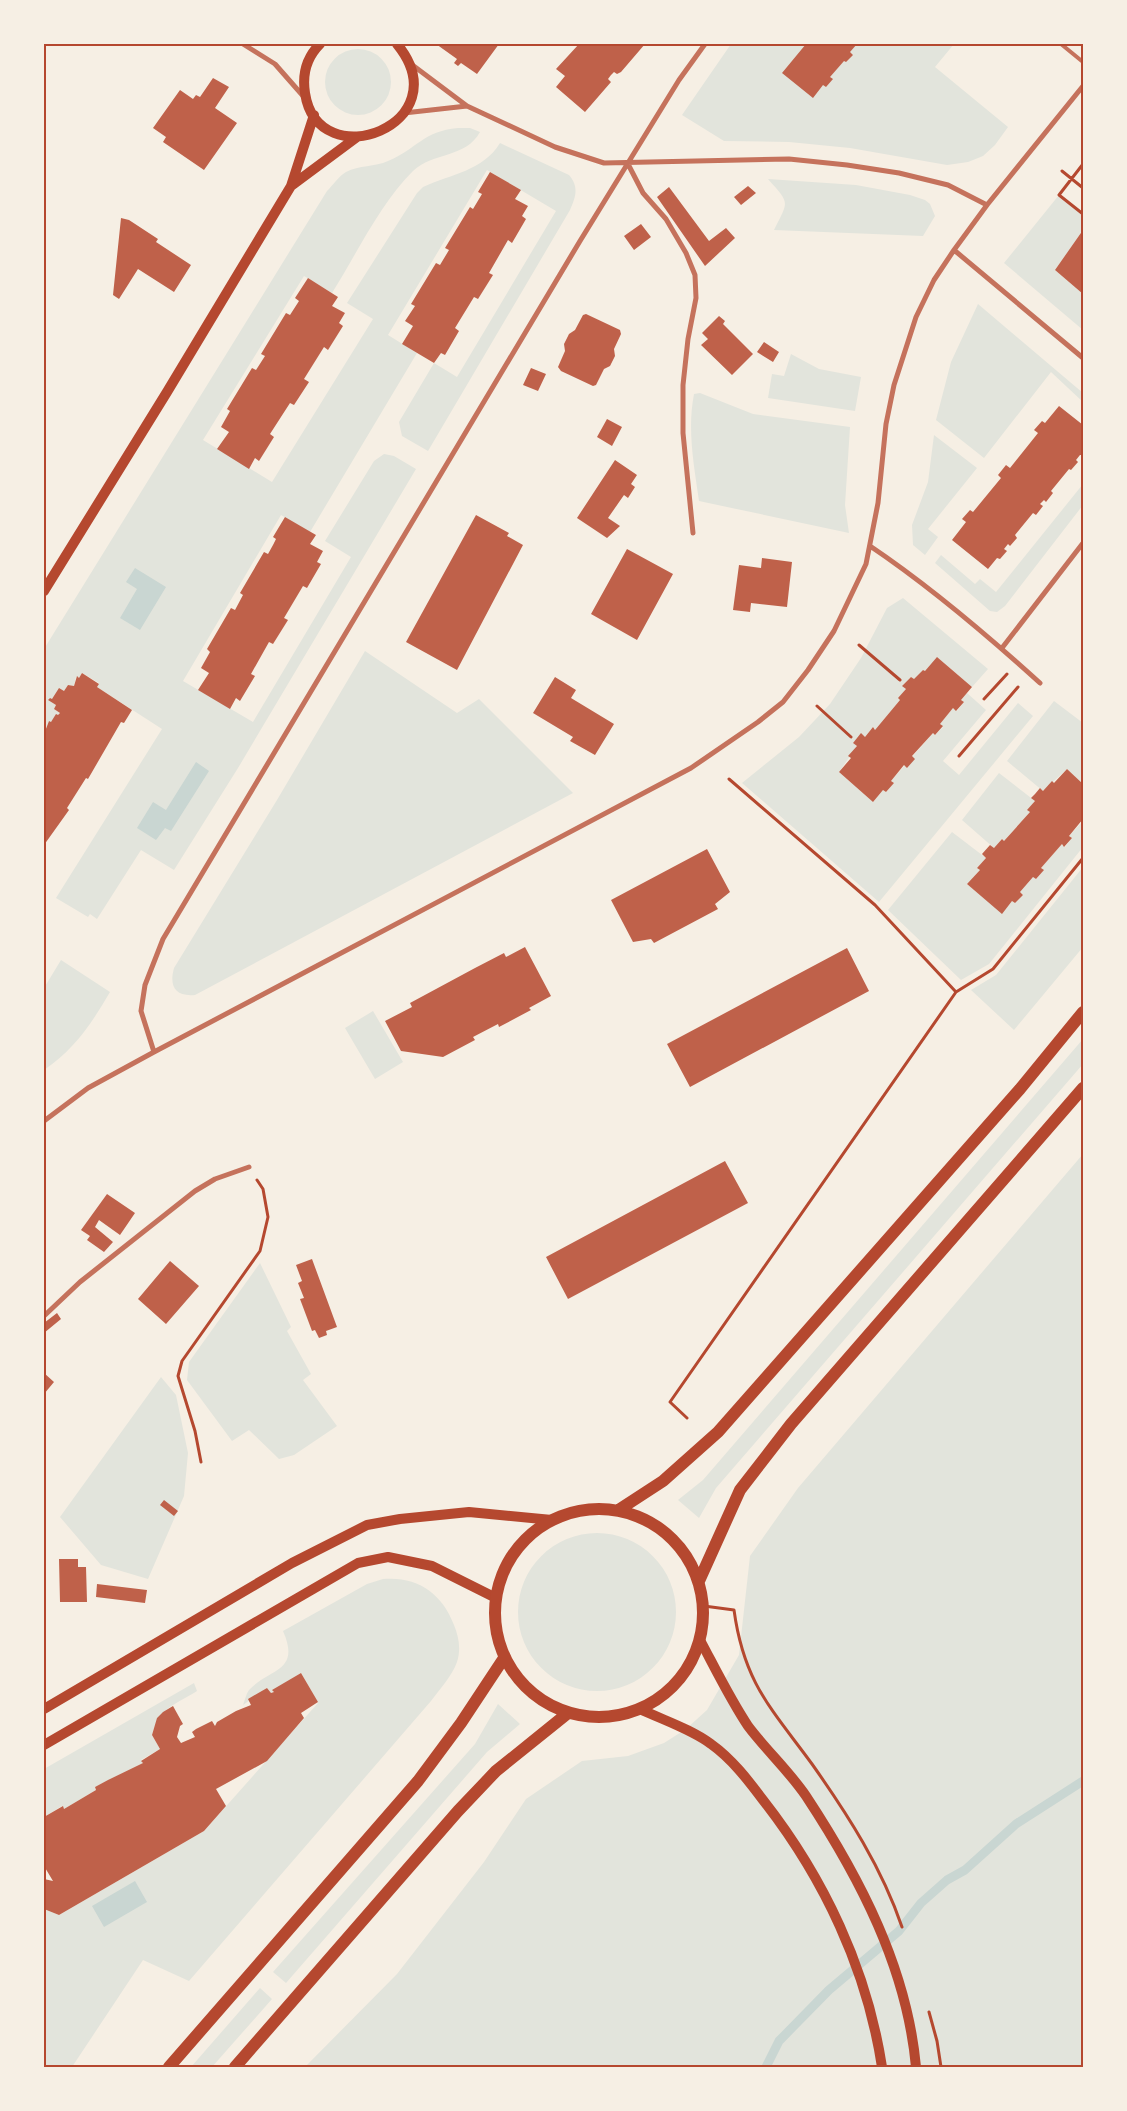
<svg xmlns="http://www.w3.org/2000/svg" width="1127" height="2111" font-family="Arial,sans-serif">
	<style>
		.green { fill: #e2e4dc }
		.water { fill: #c9d6d2 }
		.lines { fill: none; stroke-linecap: round; stroke-linejoin: round }
		.stream { stroke: #c9d6d2; stroke-width: 9 }
		.building { fill: #bf614a }
		.path { stroke: #b5482f; stroke-width: 3 }
		.service { stroke: #c5725c; stroke-width: 4 }
		.minor { stroke: #c5725c; stroke-width: 5 }
		.secondary { stroke: #b5482f; stroke-width: 10 }
		.primary { stroke: #b5482f; stroke-width: 12 }
		.neatline { fill: none; stroke: #b5482f; stroke-width: 2 }
	</style>
	<rect width="100%" height="100%" fill="#f6efe4"/>
	<path class="green" d="M731,44H954L935,67L1008,127L995,145L983,156L968,162L947,165L850,148L789,142L724,141L682,115Z
		M325 82a33 33 0 1 1 66 0a33 33 0 1 1-66 0Z
		M458,128H470L480,132C466,158 433,152 413,171C381,202 356,255 332,293L304,276L203,440L272,482L373,319L347,303L417,193L423,187C451,174 483,171 500,143L569,175C579,187 576,196 570,210L428,451L402,436L399,422L434,363L457,377L556,211L487,170L388,335L417,353L310,532L281,515L183,681L253,722L351,557L325,541L374,461L384,454L394,456L416,469L238,768L174,870L141,850L97,919L90,914L88,917L56,898L162,729L97,687L99,683L82,673L79,678L76,677L74,686L68,685L64,691L52,699L49,698L48,700L56,705L54,709L60,713L51,722L49,721L44,734V649L327,191C333,185 339,176 346,172C359,165 375,167 388,161C417,149 423,131 458,128Z
		M768,179L856,185L910,195L925,200L930,204L935,216L923,236L774,230C789,200 790,204 768,179Z
		M1059,195L1083,214V230L1055,270L1083,294V330L1004,263Z
		M978,304L1083,393V402L1051,372L984,458L936,420L951,362Z
		M791,354L819,369L861,377L855,411L768,398L772,374L784,376Z
		M700,393L753,414L850,427L845,505L849,533L699,501C694,465 687,430 694,394Z
		M934,435L977,468L928,529L938,537L925,555L913,545L912,525L928,482Z
		M1083,484V505L1005,606L997,612L990,611L935,563L941,555L975,584L980,579L996,592Z
		M903,598L988,669L972,687L938,658L925,671L923,670L915,680L911,677L903,685L906,689L900,700L875,730L873,727L865,737L861,734L853,743L857,746L839,772L873,802L883,790L886,792L894,783L891,781L933,733L935,735L943,727L940,724L953,708L957,711L964,702L961,700L967,693L986,710L943,761L959,775L1018,703L1033,716L879,902L742,783L799,737L830,704L861,658L887,608Z
		M365,651L457,713L479,699L573,793L195,995C175,997 169,986 174,968L277,800Z
		M1054,701L1083,723V784L1067,769L1043,791L1007,761Z
		M999,773L1035,801L1028,810L1030,812L1004,841L1002,839L994,848L962,820Z
		M1083,821V847L989,964L961,980L888,910L952,832L986,858L977,868L980,870L967,884L1002,913L1012,901L1015,903L1023,895L1020,892L1033,877L1036,879L1043,871L1041,868L1062,844L1065,847L1072,838L1069,836Z
		M1083,867V947L1014,1030L971,990L996,975Z
		M61,960L110,992C92,1023 74,1050 44,1070V988Z
		M373,1011L403,1062L375,1079L345,1028Z
		M1083,1039V1064L716,1488L699,1518L678,1500L703,1480Z
		M1083,1154V2067H305L397,1974L484,1862L526,1799L582,1761L628,1756L664,1743L686,1729L707,1710L739,1655L750,1556L798,1488Z
		M260,1263L291,1327L287,1331L311,1374L303,1380L337,1426L294,1455L279,1459L249,1430L232,1441L187,1380L189,1362Z
		M161,1377L176,1395L188,1453L184,1496L148,1579L101,1565L60,1517Z
		M518 1612a79 79 0 1 1 158 0a79 79 0 1 1-158 0Z
		M383,1579C417,1576 442,1593 454,1625C459,1637 461,1650 457,1662C452,1676 440,1689 431,1701L189,1981L143,1960L72,2067H44V1909L59,1915L204,1831L318,1703L301,1673L273,1690L274,1692L271,1693L267,1688L243,1705C245,1700 246,1694 249,1690C270,1668 301,1672 283,1631L367,1584Z
		M194,1683L197,1691C173,1706 160,1707 152,1735L160,1749L141,1760L143,1763L95,1787L96,1790L64,1809L62,1806L44,1817V1769Z
		M498,1704L520,1724L487,1752L286,1983L273,1972L475,1744Z
		M260,1988L272,1999L212,2067H191Z"/>
	<path class="water" d="M135,568L166,587L140,630L120,618L137,589L126,582Z
		M196,762L209,771L171,831L165,828L156,840L137,828L153,802L166,810Z
		M135,1881L147,1902L104,1927L92,1906Z"/>
	<g class="lines">
		<path class="stream" d="M766,2067L779,2041L829,1990L899,1931L921,1903L947,1880L965,1870L1016,1824L1083,1781"/>
	</g>
	<path class="building" d="M436,44H499L477,74L461,63L458,66L454,63L457,59Z
		M579,44H645L621,72L617,74L614,72L611,75L608,79L611,82L585,112L556,87L565,76L556,69Z
		M806,44H857L850,52L853,55L846,62L844,61L830,77L833,79L826,87L823,85L813,98L782,73Z
		M213,78L229,87L215,108L237,123L204,170L163,142L166,137L153,128L180,90L193,99L196,95L200,97Z
		M490,172L521,190L515,199L528,206L522,216L526,219L512,243L508,240L489,273L493,275L478,299L474,297L455,328L459,331L445,355L441,353L434,363L402,344L413,326L405,321L415,306L411,304L436,263L440,265L449,250L445,248L470,207L473,209L482,194L478,192Z
		M748,186L756,193L741,205L734,197Z
		M669,187L709,241L726,228L735,238L705,266L657,197Z
		M121,218L129,220L158,239L156,242L191,265L174,292L138,269L119,299L113,295Z
		M641,224L651,237L634,250L624,236Z
		M1083,230V294L1055,270Z
		M308,278L338,297L332,306L345,313L339,323L343,326L328,350L324,347L304,379L309,382L294,405L290,403L270,434L274,437L259,461L255,458L249,469L217,449L229,432L221,427L230,411L227,409L252,368L256,370L265,356L261,354L286,313L290,315L299,301L295,298Z
		M586,314L620,330L621,334L614,349L615,356L610,366L604,369L596,385L593,386L561,371L558,367L565,351L564,344L569,334L575,330L583,315Z
		M719,316L725,321L723,324L753,354L732,375L701,345L708,339L702,333Z
		M764,342L779,352L773,362L757,352Z
		M531,368L546,374L538,391L523,385Z
		M1059,406L1083,425V455H1080L1076,460L1078,462L1071,470L1069,469L1051,491L1053,493L1046,502L1044,500L1040,504L1043,506L1036,515L1033,513L1015,535L1017,538L1010,546L1008,544L1004,549L1007,551L1000,559L997,558L988,569L952,540L966,522L962,519L970,510L973,512L1001,478L998,475L1006,465L1010,468L1038,433L1034,430L1042,421L1045,423Z
		M607,419L622,427L612,446L597,437Z
		M615,460L637,475L631,484L635,487L628,498L624,495L608,518L620,526L607,538L577,518Z
		M476,515L509,533L507,536L523,545L457,670L406,642Z
		M285,517L316,535L310,544L323,551L317,562L321,564L307,588L303,586L284,618L288,620L273,644L269,642L251,674L255,676L240,701L236,698L230,709L198,690L209,673L201,668L210,652L207,649L231,608L235,610L243,595L240,593L264,552L268,554L273,545L276,539L273,537Z
		M627,549L673,574L637,640L591,614Z
		M762,558L792,562L787,607L751,603L750,612L733,610L739,565L761,568Z
		M937,657L972,687L961,700L964,702L956,711L953,708L940,724L943,726L935,735L933,733L912,756L915,759L907,768L904,765L891,781L894,783L886,792L883,790L873,802L839,772L851,758L848,756L857,746L853,743L861,733L865,737L873,727L875,730L900,700L898,698L906,689L902,686L911,677L914,679L923,670L925,671Z
		M82,673L99,684L97,687L132,710L124,723L121,722L88,779L86,778L67,808L69,810L44,845V734L49,721L51,722L56,714L58,715L60,713L54,709L56,705L48,700L50,698L52,699L59,688L64,691L68,685L74,686L77,676L79,678Z
		M555,677L576,690L571,698L614,724L595,755L570,741L573,737L533,713Z
		M1067,769L1083,784V819L1069,836L1072,838L1064,847L1062,844L1041,868L1044,870L1036,879L1033,877L1020,892L1023,895L1015,903L1012,901L1002,914L967,884L980,870L977,868L986,858L982,854L990,845L994,848L1002,839L1004,841L1030,812L1027,810L1035,801L1031,798L1035,794L1040,788L1043,791L1052,781L1054,783Z
		M707,849L730,892L715,904L718,909L654,943L651,939L633,942L611,900Z
		M525,947L551,996L529,1008L531,1010L499,1027L498,1024L473,1037L475,1040L443,1057L401,1051L385,1021L412,1007L410,1003L475,968L504,953L506,957Z
		M847,948L869,991L690,1087L667,1044Z
		M725,1161L748,1203L568,1299L546,1257Z
		M107,1194L135,1213L120,1235L99,1220L95,1227L113,1242L104,1252L87,1240L90,1236L81,1230Z
		M312,1259L337,1327L326,1331L327,1335L319,1338L315,1330L312,1331L300,1299L304,1298L298,1283L302,1281L296,1265Z
		M170,1261L199,1286L166,1324L138,1299Z
		M57,1313L61,1319L44,1333V1323Z
		M44,1373L54,1382L44,1394Z
		M164,1500L178,1511L174,1516L160,1505Z
		M59,1559H78V1567H86L87,1602H60Z
		M97,1584L147,1590L145,1603L96,1597Z
		M301,1673L318,1702L301,1713L304,1718L267,1761L216,1789L226,1806L204,1831L59,1915L44,1909V1879L53,1881L44,1866V1817L63,1806L64,1809L96,1790L95,1787L108,1780L143,1763L141,1761L160,1749L152,1735L157,1718L163,1712L173,1706L183,1724L180,1726L177,1737L181,1743L195,1737L192,1732L196,1729L212,1721L215,1726L217,1722L236,1711L251,1705L248,1699L267,1688L271,1693L274,1692L272,1690Z"/>
	<g class="lines">
		<path class="path" d="M1083,164L1059,195L1083,214
			M1062,171L1083,188
			M859,645L900,680
			M984,699L1007,674
			M817,706L851,737
			M959,756L1018,687
			M729,779L875,905L956,992L993,969L1083,858
			M687,1418L670,1402L956,992
			M201,1462L195,1431L178,1376L182,1361L260,1251L268,1217L263,1189L257,1180
			M704,1606L734,1610C744,1683 771,1708 812,1764C848,1815 882,1868 902,1927
			M929,2012L937,2041L941,2067"/>
		<path class="service" d="M1061,44L1083,62"/>
		<path class="minor" d="M243,44L275,64L304,97
			M411,64L467,106L555,147L604,163L789,159L847,165L899,173L948,185L987,205
			M404,113L467,106
			M628,164L643,193L666,219L686,253L695,275L696,298L688,339L683,385V433L693,533
			M954,250L1083,358
			M870,546C931,587 986,634 1040,683
			M1002,648L1083,543
			M154,1052L141,1011L145,985L163,939L580,241L679,80L705,44
			M44,1121L88,1088L154,1052L691,768L758,722L783,702L808,670L834,631L866,564L878,503L886,424L894,385L916,317L934,280L954,250L987,205L1083,86
			M44,1316L80,1282L195,1191L215,1179L249,1167"/>
		<path class="secondary" d="M320,44C307,57 302,74 305,93C318,179 462,124 397,44
			M291,186L357,137
			M44,591L167,392L291,186L314,115
			M700,1640C715,1668 730,1699 748,1726C766,1750 789,1771 806,1796C860,1878 907,1968 916,2067
			M44,1709L292,1563L367,1525L400,1519L469,1512L552,1520
			M640,1709C663,1720 691,1729 711,1744C732,1759 748,1780 763,1800C824,1878 867,1969 882,2067
			M44,1745L358,1563L388,1557L432,1566L496,1598"/>
		<path class="primary" d="M620,1509L663,1481L718,1432L1020,1089L1083,1012
			M495 1613a104 104 0 1 1 208 0a104 104 0 1 1-208 0Z
			M699,1581L740,1490L791,1424L1083,1088
			M169,2067L418,1781L461,1723L504,1658
			M235,2067L458,1811L496,1771L568,1713"/>
	</g>
	<rect width="1127" height="2111" fill="none" stroke="#f6efe4" stroke-width="90"/>
	<rect x="45" y="45" width="1037" height="2021" class="neatline"/>
</svg>
